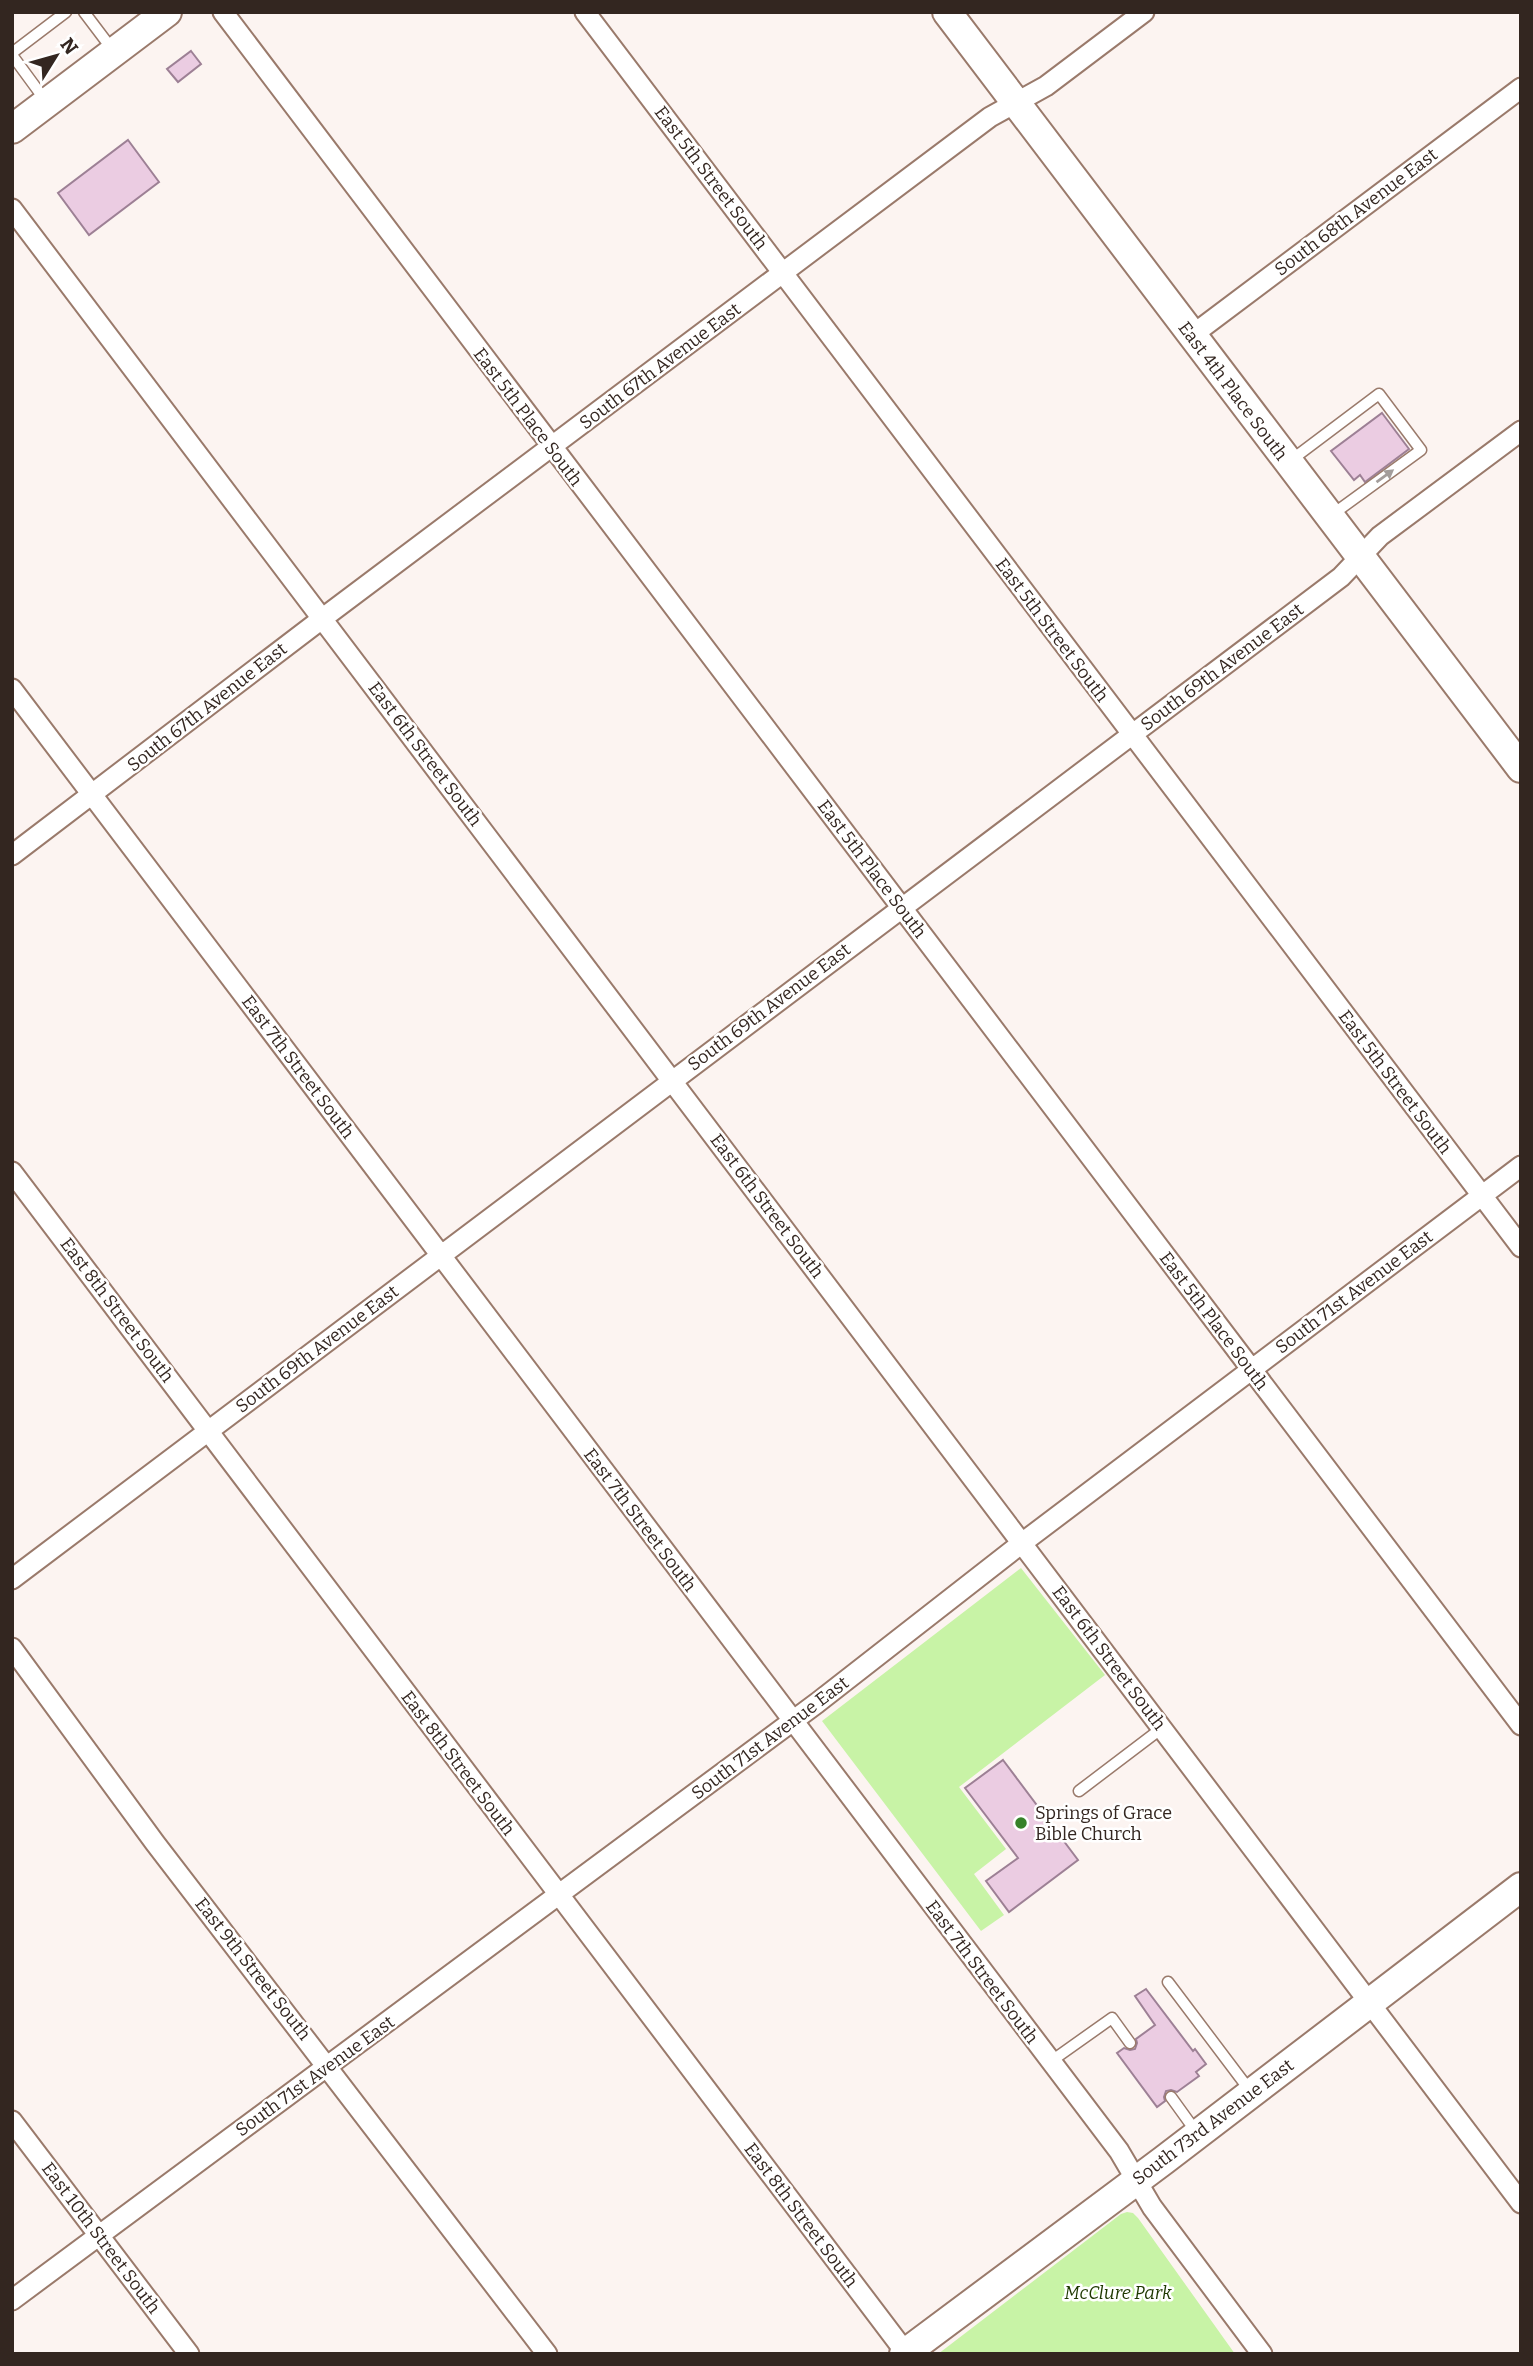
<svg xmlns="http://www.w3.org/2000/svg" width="1533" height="2366" font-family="Bitter,serif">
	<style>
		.green { fill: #c8f3a6 }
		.building { fill: #ebcce2; stroke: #9d8095; stroke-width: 2 }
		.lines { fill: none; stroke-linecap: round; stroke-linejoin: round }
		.lane-casing { stroke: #9a7a6b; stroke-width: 13 }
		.street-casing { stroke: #9a7a6b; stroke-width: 23 }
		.secondary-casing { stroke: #9a7a6b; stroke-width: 32 }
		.lane { stroke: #fff; stroke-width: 10 }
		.street { stroke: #fff; stroke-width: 19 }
		.secondary { stroke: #fff; stroke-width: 28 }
		.oneway { fill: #a39d9b }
		.poi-dot { fill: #37822a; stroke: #fff; stroke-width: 2.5 }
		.labels { text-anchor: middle; stroke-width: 5; stroke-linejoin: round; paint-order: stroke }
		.street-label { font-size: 18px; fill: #332620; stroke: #fff }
		.poi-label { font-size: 18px; fill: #332620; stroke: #fff; text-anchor: start }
		.park-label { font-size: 18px; font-style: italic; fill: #1e3800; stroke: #fff }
	</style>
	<rect width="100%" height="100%" fill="#fcf4f1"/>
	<path class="green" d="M1021,1568L1105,1675L959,1787L1006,1849L974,1874L1004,1915L981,1931L822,1721Z
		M1127,2212L1133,2213L1138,2218L1235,2354H938L1121,2214Z"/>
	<path class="building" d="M191,51L201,64L178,82L167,69Z
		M128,140L159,182L89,235L58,193Z
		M1382,413L1409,449L1365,482L1360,475L1354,480L1331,451Z
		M1003,1760L1078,1860L1009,1912L986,1881L1018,1858L965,1788Z
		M1146,1989L1193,2051L1195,2049L1206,2064L1196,2072L1199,2076L1177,2092L1171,2090L1166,2091L1164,2097L1165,2101L1157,2107L1117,2053L1124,2048L1130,2050L1135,2049L1137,2043L1136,2039L1155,2025L1135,1996Z"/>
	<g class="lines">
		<g class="lane-casing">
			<path id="lane" d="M84,12L112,49
				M12,53L66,12
				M12,55L45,100
				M1290,461L1379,394L1421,450L1333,514
				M1079,1791L1162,1728
				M1168,1982L1251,2092
				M1050,2062L1112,2018L1130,2043
				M1171,2097L1197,2133"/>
		</g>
		<g class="street-casing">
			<path id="street" d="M223,12L1521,1725
				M585,12L1521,1247
				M12,209L1521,2203
				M1191,336L1521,88
				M12,689L1119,2151L1152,2207L1262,2354
				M12,855L323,618L990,117L1046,86L1144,12
				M12,1172L906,2353
				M12,1579L1341,577L1380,536L1521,431
				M12,1648L155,1843L547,2354
				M12,2121L189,2354
				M12,2300L817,1703L1022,1543L1521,1166"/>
		</g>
		<g class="secondary-casing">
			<path id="secondary" d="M947,12L1521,768
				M12,129L167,12
				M904,2354L1164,2160L1521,1887"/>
		</g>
		<use href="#lane" class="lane"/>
		<use href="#street" class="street"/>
		<use href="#secondary" class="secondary"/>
	</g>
	<defs><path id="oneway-solid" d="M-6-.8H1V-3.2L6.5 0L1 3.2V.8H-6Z" transform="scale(1.75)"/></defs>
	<use class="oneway" href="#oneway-solid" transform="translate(1385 476) rotate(-36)"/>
	<circle class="poi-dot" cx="1021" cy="1823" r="7"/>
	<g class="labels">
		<g class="street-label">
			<text transform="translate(711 178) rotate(53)" y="6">East 5th Street South</text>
			<text transform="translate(1356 212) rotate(-37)" y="6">South 68th Avenue East</text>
			<text transform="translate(660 366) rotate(-37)" y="6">South 67th Avenue East</text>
			<text transform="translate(1233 391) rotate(53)" y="6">East 4th Place South</text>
			<text transform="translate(528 417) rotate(53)" y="6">East 5th Place South</text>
			<text transform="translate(1052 630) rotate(53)" y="6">East 5th Street South</text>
			<text transform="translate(1222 667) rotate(-37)" y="6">South 69th Avenue East</text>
			<text transform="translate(207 707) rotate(-38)" y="6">South 67th Avenue East</text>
			<text transform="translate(425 754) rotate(53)" y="6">East 6th Street South</text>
			<text transform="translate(872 869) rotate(53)" y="6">East 5th Place South</text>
			<text transform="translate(769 1007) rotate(-37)" y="6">South 69th Avenue East</text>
			<text transform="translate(298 1067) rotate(53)" y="6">East 7th Street South</text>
			<text transform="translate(1395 1082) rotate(53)" y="6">East 5th Street South</text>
			<text transform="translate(767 1206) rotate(53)" y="6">East 6th Street South</text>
			<text transform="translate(1354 1292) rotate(-37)" y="6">South 71st Avenue East</text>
			<text transform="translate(117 1310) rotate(53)" y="6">East 8th Street South</text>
			<text transform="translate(1214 1321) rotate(53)" y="6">East 5th Place South</text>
			<text transform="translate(317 1349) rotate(-37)" y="6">South 69th Avenue East</text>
			<text transform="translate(640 1520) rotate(53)" y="6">East 7th Street South</text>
			<text transform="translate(1109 1658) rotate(53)" y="6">East 6th Street South</text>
			<text transform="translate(770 1738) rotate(-37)" y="6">South 71st Avenue East</text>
			<text transform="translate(458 1763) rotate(53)" y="6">East 8th Street South</text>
			<text transform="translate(253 1969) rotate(52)" y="6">East 9th Street South</text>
			<text transform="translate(982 1972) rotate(53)" y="6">East 7th Street South</text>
			<text transform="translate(315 2076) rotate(-36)" y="6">South 71st Avenue East</text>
			<text transform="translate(1213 2122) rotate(-37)" y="6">South 73rd Avenue East</text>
			<text transform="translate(801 2215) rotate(53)" y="6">East 8th Street South</text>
			<text transform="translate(101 2238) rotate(53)" y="6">East 10th Street South</text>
		</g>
		<g class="poi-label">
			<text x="1035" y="1819">Springs of Grace<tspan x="1035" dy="21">Bible Church</tspan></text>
		</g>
		<g class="park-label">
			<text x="1118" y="2299">McClure Park</text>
		</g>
	</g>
	<rect width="1533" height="2366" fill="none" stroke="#332620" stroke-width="28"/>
	<g transform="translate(56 56) rotate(53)" stroke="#ffffff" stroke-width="5" paint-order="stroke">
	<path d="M0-5L12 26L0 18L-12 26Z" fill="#332620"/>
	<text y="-10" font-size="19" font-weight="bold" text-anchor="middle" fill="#332620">N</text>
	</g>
</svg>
